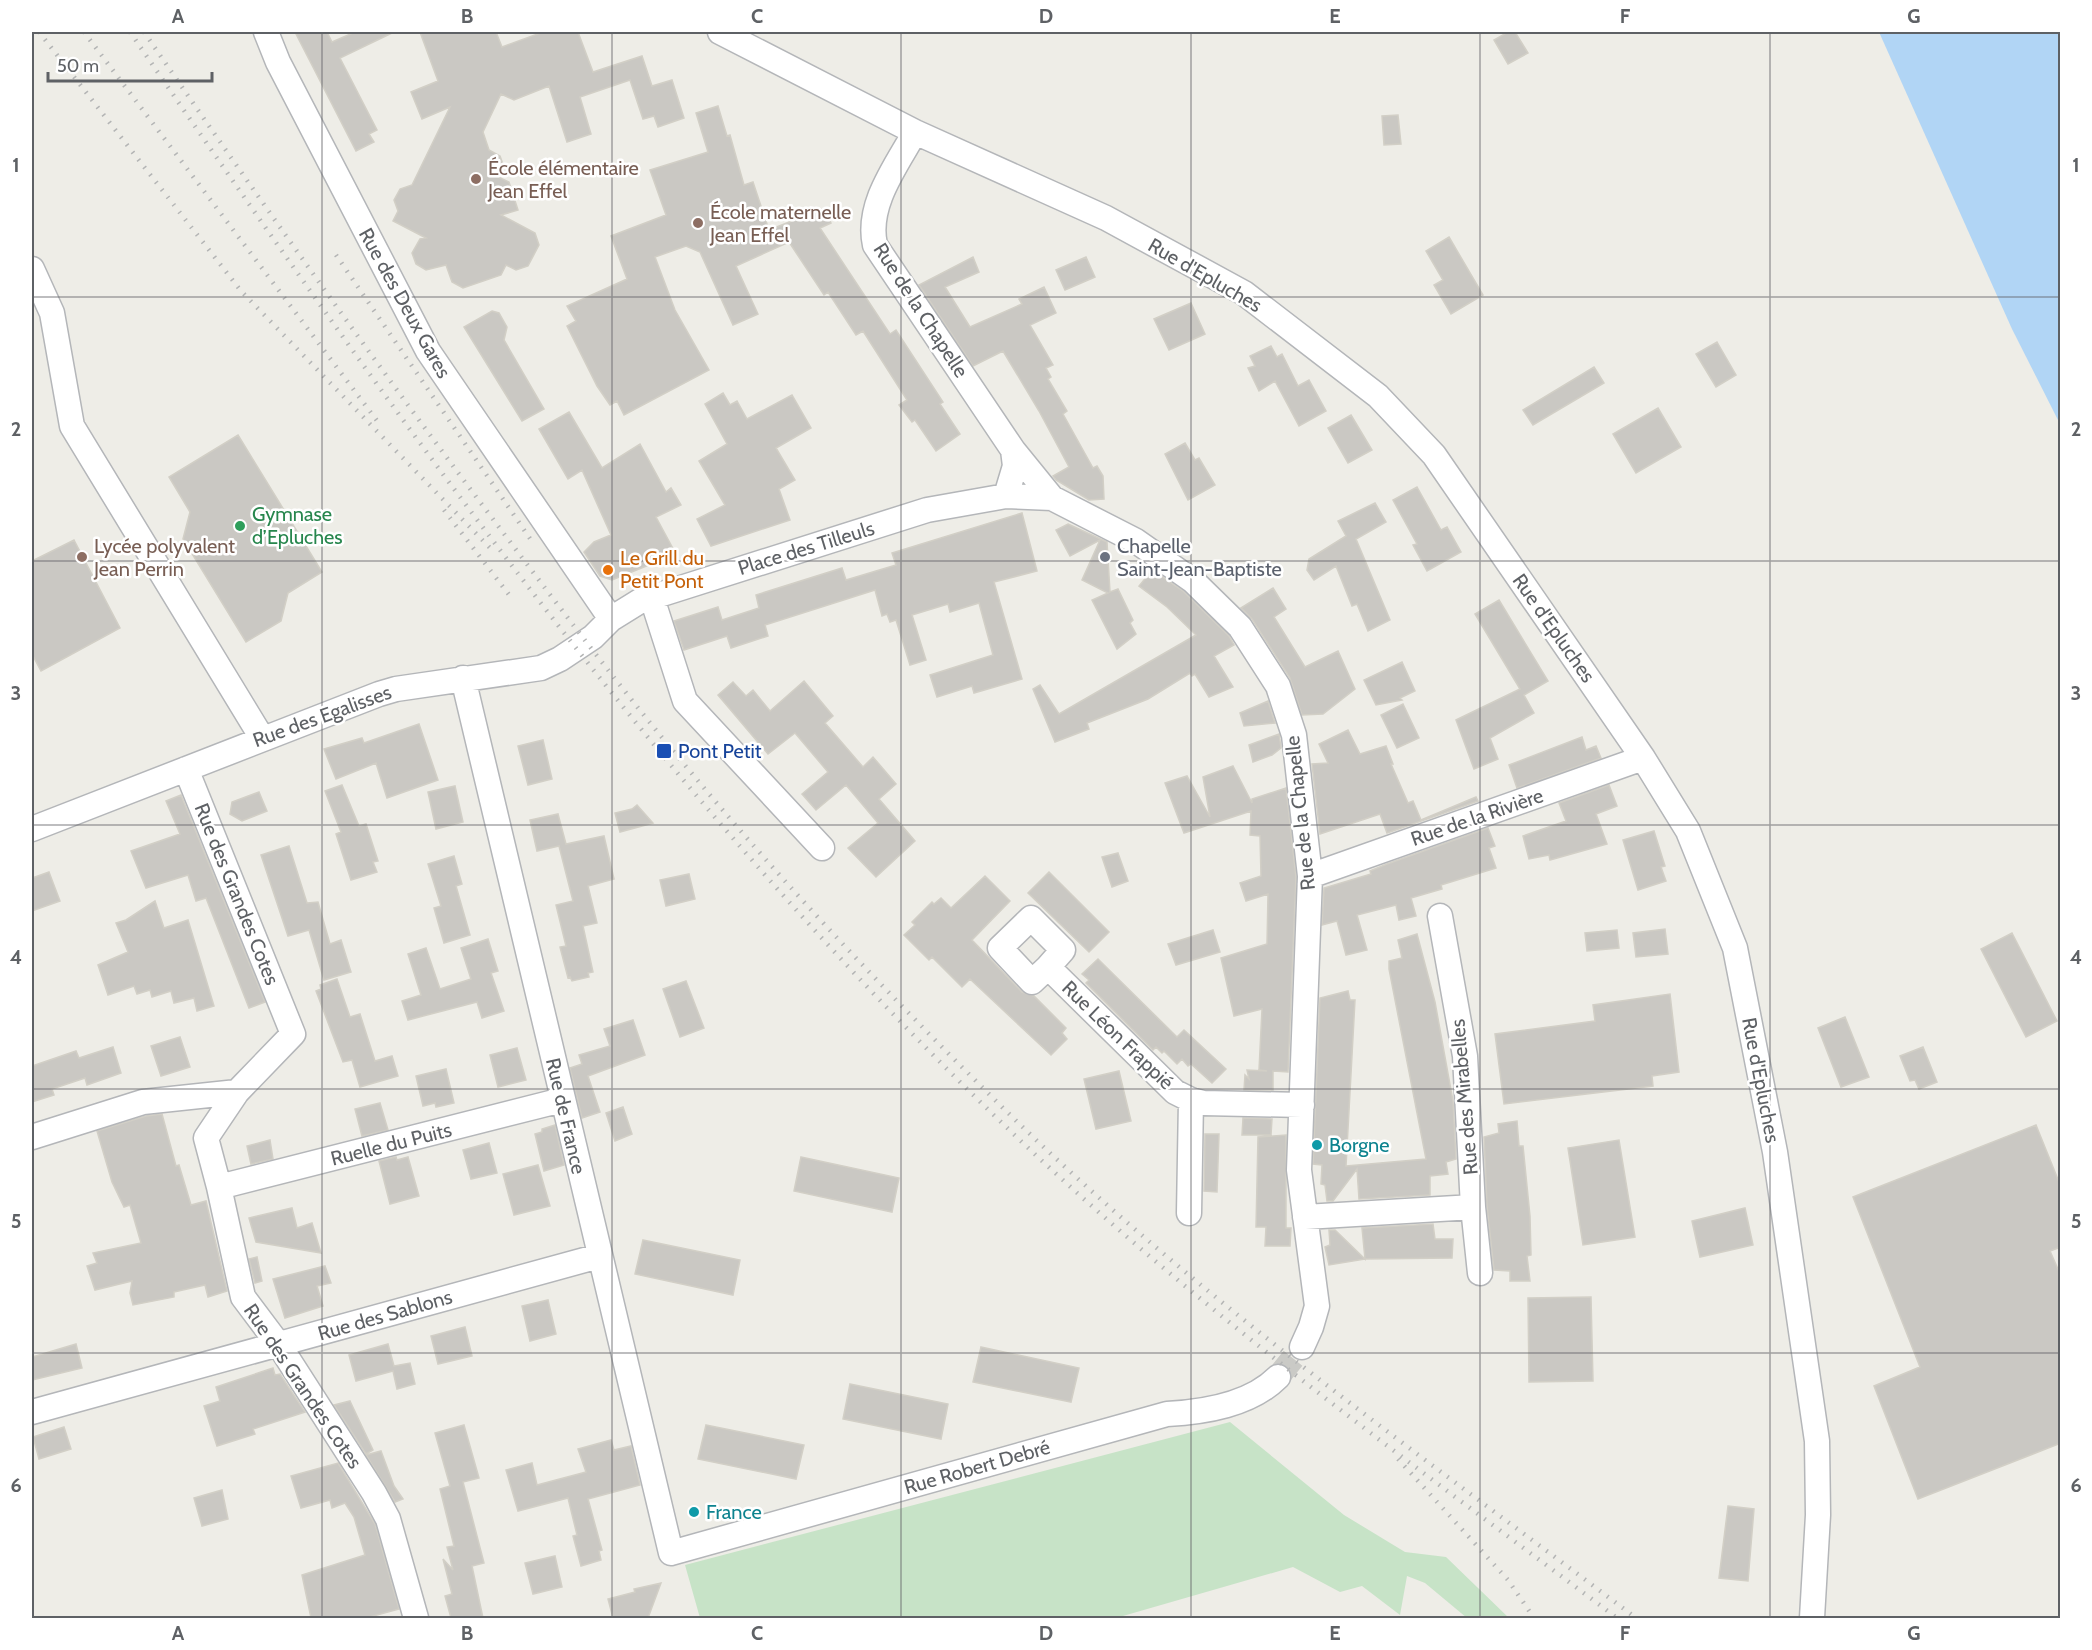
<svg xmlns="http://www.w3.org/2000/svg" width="2092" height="1650" font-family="Cabin,sans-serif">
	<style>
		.green { fill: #c7e3c7 }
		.water { fill: #b1d5f5 }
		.building { fill: #cac8c3; stroke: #d2cfc6; stroke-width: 1.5 }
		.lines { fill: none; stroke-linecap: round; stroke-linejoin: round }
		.minor-tunnel { stroke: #cacac6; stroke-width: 24; stroke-dasharray: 24 12; stroke-linecap: butt }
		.minor-casing { stroke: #b4b6b9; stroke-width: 27 }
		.minor { stroke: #fff; stroke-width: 24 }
		.rail { stroke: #b4b5b5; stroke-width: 4.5; stroke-dasharray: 1.5 8; stroke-linecap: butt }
		.grid { fill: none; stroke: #5e6165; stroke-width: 1.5; stroke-opacity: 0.55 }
		.education-dot { fill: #8d6e63; stroke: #fff; stroke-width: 2 }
		.leisure-dot { fill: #2e9e5b; stroke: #fff; stroke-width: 2 }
		.worship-dot { fill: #6b7280; stroke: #fff; stroke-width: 2 }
		.food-dot { fill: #e8710a; stroke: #fff; stroke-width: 2 }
		.transit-dot { fill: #1a4fb4; stroke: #fff; stroke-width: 2 }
		.culture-dot { fill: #0f9aa8; stroke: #fff; stroke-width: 2 }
		.labels { text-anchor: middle; stroke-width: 5; stroke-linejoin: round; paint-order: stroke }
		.education-label { font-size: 20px; fill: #785e54; stroke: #fff; text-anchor: start }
		.street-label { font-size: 20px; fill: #5e6165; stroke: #fff }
		.leisure-label { font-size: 20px; fill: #27864d; stroke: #fff; text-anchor: start }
		.worship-label { font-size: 20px; fill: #5b616d; stroke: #fff; text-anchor: start }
		.food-label { font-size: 20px; fill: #c56008; stroke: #fff; text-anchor: start }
		.transit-label { font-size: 20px; fill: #164399; stroke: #fff; text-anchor: start }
		.culture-label { font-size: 20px; fill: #0d838f; stroke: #fff; text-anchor: start }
		.neatline { fill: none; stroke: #5e6165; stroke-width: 2 }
		.grid-label { font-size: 20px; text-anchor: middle; font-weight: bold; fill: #5e6165 }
	</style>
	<rect width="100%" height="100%" fill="#eeede7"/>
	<path class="green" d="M1230,1422L1344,1515L1405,1552L1446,1557L1509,1618H1467L1425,1583L1407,1576L1400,1615L1362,1586L1340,1592L1293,1567L1116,1618H700L685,1565Z"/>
	<path class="water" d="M1879,32H2060V424L2012,329Z"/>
	<path class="building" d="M295,32H327L332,42L355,32H394L340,58L377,130L369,134L374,142L356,151Z
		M420,32H496L502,47L543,32H578L593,72L642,56L652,86L672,80L684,118L658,127L654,116L643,119L630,80L580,97L591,134L567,142L549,86L514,100L501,94L483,132L489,150L500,156L504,167L498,177L509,182L518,210L501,215L535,233L539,245L528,266L516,270L506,265L501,275L463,288L452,282L446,265L426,270L416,264L412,253L420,239L426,238L393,221L398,211L394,200L400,189L412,185L450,107L422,119L411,92L438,81Z
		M1508,32H1515L1528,53L1508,64L1494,40Z
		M718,106L727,136L730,135L744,185L753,182L769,230L825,208L831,223L820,228L890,334L896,330L943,402L940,404L960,434L936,451L915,420L912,422L899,405L907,400L863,331L856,335L828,292L824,295L789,242L736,266L758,314L733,325L700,252L686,246L655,257L675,310L709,370L624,415L617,401L610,405L597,386L567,326L576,321L567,306L627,279L611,236L666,215L650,170L708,152L696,113Z
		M1398,115L1401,144L1384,145L1382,116Z
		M1449,237L1483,295L1451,314L1434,285L1443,280L1426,251Z
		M973,257L979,272L945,287L970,327L1022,304L1019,299L1044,287L1056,313L1030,325L1053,365L1046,368L1051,377L1048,379L1067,411L1063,414L1093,468L1097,466L1103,476L1104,499L1089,500L1056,480L1053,476L1069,467L1039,411L1003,351L973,366L919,285Z
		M1086,257L1095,277L1065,290L1056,270Z
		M1191,303L1205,334L1169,350L1154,319Z
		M492,311L499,313L507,327L504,340L544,409L522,421L464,327Z
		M1717,342L1736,375L1716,387L1696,354Z
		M1271,346L1277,357L1282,354L1298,386L1309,380L1326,411L1299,426L1275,381L1259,391L1248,368L1255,366L1250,356Z
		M1594,367L1604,383L1533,425L1523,410Z
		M723,393L730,405L737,401L747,419L792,395L811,428L776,448L795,480L779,489L790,520L711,546L697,519L725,505L699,461L727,444L705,404Z
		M1658,408L1681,447L1636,473L1613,434Z
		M569,412L602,468L640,444L666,492L671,488L681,505L656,517L676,554L612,580L600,576L584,552L594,542L611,535L582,470L568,479L539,429Z
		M1351,415L1372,450L1348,463L1328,428Z
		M238,435L322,572L288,593L281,621L246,642L183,539L190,512L169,477Z
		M1185,443L1195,460L1199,458L1215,485L1188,500L1165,454Z
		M1417,487L1441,530L1447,527L1461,552L1427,571L1413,545L1417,544L1393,500Z
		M1375,503L1386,522L1356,539L1390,620L1368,631L1357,604L1352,606L1336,566L1314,580L1307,570L1309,559L1346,536L1338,521Z
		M1022,513L1037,571L994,582L1022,679L974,693L972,686L937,697L930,675L993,655L979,603L950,612L948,604L912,615L926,660L910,665L896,620L890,622L887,614L882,616L875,590L765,625L768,636L731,648L727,636L684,650L674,621L718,607L722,620L759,608L756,595L842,568L846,580L896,565L892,553Z
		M1068,524L1107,542L1110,592L1118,589L1133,620L1130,623L1136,634L1117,649L1092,600L1108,593L1082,580L1100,540L1070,556L1056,530Z
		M74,540L120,628L41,671L32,654V561Z
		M1152,570L1183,591L1229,636L1234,645L1214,656L1233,687L1209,697L1195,674L1192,676L1190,673L1148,699L1087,723L1089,729L1055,742L1033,689L1040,685L1059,714L1196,635L1167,607L1139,586Z
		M1273,588L1286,609L1274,617L1305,667L1338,651L1355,689L1323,714L1302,715L1290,678L1252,619L1241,608Z
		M1499,600L1548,681L1524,695L1534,713L1490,738L1498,759L1474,769L1456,720L1520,689L1475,614Z
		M1402,662L1415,691L1400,698L1402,700L1376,705L1364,680Z
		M804,681L833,716L825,723L863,767L873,757L896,784L879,799L915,841L876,877L848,848L878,823L846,785L816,810L802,794L828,772L795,733L768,754L718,695L733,682L746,696L753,690L770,711Z
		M1268,701L1275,723L1244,726L1240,713Z
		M1403,704L1419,738L1397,748L1381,715Z
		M419,724L438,780L387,798L376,763L336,779L324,749L362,738L364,743Z
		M1348,730L1360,754L1386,746L1393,764H1391L1408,803L1413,801L1421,820L1476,797L1478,801L1387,833L1380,814L1320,834L1312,764L1328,763L1319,744Z
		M1279,734L1281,748L1272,755L1253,762L1249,745Z
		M1582,737L1586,750L1596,746L1601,758L1517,788L1509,765Z
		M543,740L552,779L528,785L518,746Z
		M1233,766L1252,803V799L1286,788L1296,877L1288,1072L1273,1071V1090H1244L1245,1075L1249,1079L1247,1070L1267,1071L1259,1070L1262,1009L1234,1016L1221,958L1267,944L1268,894L1246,901L1240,883L1261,876L1260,836L1250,835L1251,811L1184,833L1165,783L1187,776L1210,817L1203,777Z
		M342,785L359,826L366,824L378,861L373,862L377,872L351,880L336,834L341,832L325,791Z
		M1609,785L1617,806L1596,814L1607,844L1550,860L1549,855L1529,859L1523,836L1566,821L1559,803Z
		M455,786L463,822L436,829L428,792Z
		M259,792L267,811L242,821L230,814L232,802Z
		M181,795L265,1002L249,1008L206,898L196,901L188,875L146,888L131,851L180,834L166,801Z
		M637,805L653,823L620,832L615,813L632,809Z
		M558,814L566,844L604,836L614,879L588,886L597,923L583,926L593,972L588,973L589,977L572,981L570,977L568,978L560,947L566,946L556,905L573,901L559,846L537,851L530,820Z
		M1488,828L1495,846L1489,848L1496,868L1441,885L1442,889L1411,898L1416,916L1399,920L1396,905L1357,915L1367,950L1346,955L1337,921L1322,925L1324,888L1371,874L1370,871L1387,864Z
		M1654,831L1665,866L1661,867L1666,881L1638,890L1623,840Z
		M289,846L307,903L318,902L330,944L341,940L351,972L324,980L309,930L288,936L261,855Z
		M1118,853L1128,881L1112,887L1102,857Z
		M454,856L462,884L456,886L470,935L444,943L434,908L441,906L428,864Z
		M49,872L60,901L32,911V878Z
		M1049,872L1109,932L1089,952L1028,893Z
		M689,874L695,899L666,906L660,880Z
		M985,876L1010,901L972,940L1022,992L1034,996L1066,1028L1062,1033L1067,1039L1051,1055L970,979L962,987L932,957L929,960L904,935L915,925L912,922L932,902L934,904L941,898L951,908Z
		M155,901L164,928L188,920L214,1006L197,1011L194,998L174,1003L171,991L152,997L150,990L137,994L134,986L108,995L98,965L128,952L116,923L126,920Z
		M1665,929L1668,954L1636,957L1633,933Z
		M1213,930L1220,952L1176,965L1168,944Z
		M1617,930L1619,948L1587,951L1585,933Z
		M2012,933L2057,1021L2026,1037L1981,949Z
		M1417,934L1435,1002L1453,1101L1456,1159L1446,1162L1448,1174L1430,1176V1195L1359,1199L1357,1169L1333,1201H1327L1325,1185L1321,1184L1322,1165L1313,1164L1320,998L1348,991L1350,1000H1355L1346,1166L1426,1159L1389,969V961L1402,958L1398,940Z
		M488,939L498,971L491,973L504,1011L482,1018L477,1002L408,1020L402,1001L421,995L408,954L426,948L440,989L471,979L461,948Z
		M1098,959L1177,1037L1184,1030L1226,1069L1212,1083L1191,1064L1188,1066L1182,1059L1177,1064L1164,1051L1162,1053L1156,1047L1153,1050L1086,983L1089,980L1082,974Z
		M337,979L350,1017L360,1014L375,1061L392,1056L398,1076L360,1087L352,1060L343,1062L316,991L321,989L320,985Z
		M686,981L704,1028L680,1037L663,989Z
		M1670,994L1679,1072L1652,1076L1653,1086L1504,1104L1495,1034L1595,1021L1593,1005Z
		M1845,1017L1869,1077L1841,1087L1818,1028Z
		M633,1020L645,1055L588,1076L600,1112L582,1118L570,1068L582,1064L579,1055L610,1046L604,1029Z
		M180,1037L190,1067L161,1076L151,1046Z
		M113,1047L121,1073L87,1085L85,1078L52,1089L54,1095L32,1102V1066L76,1051L79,1058Z
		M1923,1047L1937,1082L1919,1089L1915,1080L1910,1081L1900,1056Z
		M517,1048L526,1080L498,1087L490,1055Z
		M446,1069L454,1103L436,1107L435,1103L423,1106L416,1076Z
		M1119,1071L1131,1121L1096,1129L1084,1079Z
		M380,1103L388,1130L362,1136L355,1109Z
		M623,1107L632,1134L615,1141L606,1113Z
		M162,1114L176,1166L179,1165L191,1205L206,1201L227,1291L208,1297L205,1285L174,1292V1297L133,1305L130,1293L132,1281L95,1290L87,1266L97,1263L93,1253L141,1243L130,1205L124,1207L112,1182L97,1131L146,1116Z
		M1243,1118L1272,1119L1271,1135H1242Z
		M1517,1121L1519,1146H1523L1530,1216L1531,1255L1527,1256L1530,1281H1510V1271L1494,1270L1487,1206L1484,1137L1499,1133L1498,1124Z
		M555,1125L564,1165L544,1171L535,1134L542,1132V1129Z
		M2036,1125L2061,1187V1247L2050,1251L2061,1276V1443L1918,1499L1874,1386L1920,1367L1853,1197Z
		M1205,1134H1219L1217,1192L1204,1191Z
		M1286,1135V1228H1291L1290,1246H1265L1266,1227H1256L1258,1137Z
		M270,1140L273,1159L251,1164L247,1146Z
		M1619,1140L1635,1237L1583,1245L1568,1148Z
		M489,1143L497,1173L471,1179L463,1150Z
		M396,1157L397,1160L408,1157L419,1196L390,1204L379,1161Z
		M801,1157L899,1178L892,1212L794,1191Z
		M538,1165L550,1206L514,1215L503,1174Z
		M292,1208L297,1228L312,1223L321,1253L256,1242L249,1218Z
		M1745,1208L1753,1245L1700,1257L1692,1221Z
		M1433,1224L1435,1239H1453L1452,1258L1365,1259L1329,1265L1325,1247L1330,1245L1329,1230H1335L1365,1259L1362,1228Z
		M643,1240L740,1260L733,1295L635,1274Z
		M257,1257L262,1281L255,1283L249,1259Z
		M325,1266L331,1283L317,1286L323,1306L285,1318L273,1279Z
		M1591,1297L1593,1381L1529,1382L1528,1298Z
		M548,1300L556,1334L530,1341L522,1306Z
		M465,1327L472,1356L438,1364L431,1336Z
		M76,1344L82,1368L32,1380V1357Z
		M388,1344L394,1366L410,1363L415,1384L397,1389L393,1371L356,1381L349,1355Z
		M981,1347L1079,1368L1071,1402L973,1382Z
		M273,1368L275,1375L280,1374L305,1412L253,1429L255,1434L217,1446L204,1406L220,1401L216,1387Z
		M850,1384L948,1404L941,1439L843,1419Z
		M350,1401L373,1450L366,1454L334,1405Z
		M464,1425L479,1478L463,1482L484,1563L472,1566L483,1618H451L445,1596L452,1594L443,1559L453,1570L447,1547L454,1546L440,1489L450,1486L435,1433Z
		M706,1425L804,1445L796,1479L698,1459Z
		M64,1427L71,1449L39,1459L33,1437Z
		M611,1440L614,1450L631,1446L640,1485L588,1499L602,1550L599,1551L601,1560L581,1566L573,1536L577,1535L568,1498L518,1511L506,1470L532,1463L537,1485L586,1472L578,1449Z
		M381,1451L394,1486L403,1499L395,1502L366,1455Z
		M338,1463L375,1524L399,1609L366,1618H311L302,1575L365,1555L354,1517L345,1503L332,1508L330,1500L301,1508L291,1476Z
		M222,1490L228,1519L202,1526L194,1498Z
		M1728,1506L1754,1509L1748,1581L1719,1578Z
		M555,1556L562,1587L533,1594L525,1563Z
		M661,1583L648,1618H613L608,1599L635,1592L634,1589Z"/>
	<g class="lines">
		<path class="minor-tunnel" d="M1278,1377L1302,1347"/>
		<g class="minor-casing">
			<path id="minor" d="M266,32L278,62L428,351L611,619
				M720,32L915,132L1106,218L1244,293L1378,396L1434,455L1643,758L1688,831L1735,948L1775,1152L1817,1441L1818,1515L1812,1618
				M915,132C896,166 866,205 875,245L1013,450L1015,466L1006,496
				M32,269L52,313L72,426L262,738
				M1013,450L1052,498
				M652,598L685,701L822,848
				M463,678L671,1553L1167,1414C1205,1412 1250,1405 1278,1377
				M186,769L293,1034L237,1092L206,1138L219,1187L243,1297L279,1345L374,1493L388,1519L416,1618
				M32,829L379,694L396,689L541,668L560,659L593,637L611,619L640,601L927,510L1006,496L1052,498L1136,541L1193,581L1240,627L1278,686L1294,735L1310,876L1299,1170L1317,1306L1311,1327L1302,1347
				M1310,876L1643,758
				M1440,916L1465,1056L1473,1207L1480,1273
				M1048,967L1032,982L1000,948L1031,918L1063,950L1048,967L1175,1092L1191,1100L1203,1103L1302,1105
				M32,1137L143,1102L237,1092
				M219,1187L562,1100
				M1189,1213L1191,1100
				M1305,1217L1473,1207
				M32,1412L599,1256"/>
		</g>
		<use href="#minor" class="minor"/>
		<path class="rail" d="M39,32L241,291L494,552
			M84,32L381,426
			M130,32C393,415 664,798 1000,1121C1190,1305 1407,1460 1617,1618
			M144,32C252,189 362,345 477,498C548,592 618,686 694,776C788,889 889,995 994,1099C1189,1293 1417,1452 1636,1618
			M336,255L531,540
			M444,510L510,596
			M1398,1459L1508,1580L1534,1618"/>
	</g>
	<path class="grid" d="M322,32V1618M612,32V1618M901,32V1618M1191,32V1618M1480,32V1618M1770,32V1618M32,297H2060M32,561H2060M32,825H2060M32,1089H2060M32,1353H2060"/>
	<g class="education-dot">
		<circle cx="476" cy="179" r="6"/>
		<circle cx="698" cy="223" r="6"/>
		<circle cx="82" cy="557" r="6"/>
	</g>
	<circle class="leisure-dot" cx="240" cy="526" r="6"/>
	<circle class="worship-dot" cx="1105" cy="557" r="6"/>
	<circle class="food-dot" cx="608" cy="570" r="6"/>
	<rect class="transit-dot" x="656" y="743" width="16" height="16" rx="3"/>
	<g class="culture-dot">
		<circle cx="1317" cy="1145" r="6"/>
		<circle cx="694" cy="1512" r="6"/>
	</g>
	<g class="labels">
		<g class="education-label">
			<text x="488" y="175">École élémentaire<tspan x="488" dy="23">Jean Effel</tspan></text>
			<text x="710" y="219">École maternelle<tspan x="710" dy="23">Jean Effel</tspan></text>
			<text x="94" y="553">Lycée polyvalent<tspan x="94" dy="23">Jean Perrin</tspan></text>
		</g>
		<g class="street-label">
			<text transform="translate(1205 275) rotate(30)" y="7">Rue d'Epluches</text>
			<text transform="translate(405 303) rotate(61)" y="7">Rue des Deux Gares</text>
			<text transform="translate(921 310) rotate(57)" y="7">Rue de la Chapelle</text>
			<text transform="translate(806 548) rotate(-17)" y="7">Place des Tilleuls</text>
			<text transform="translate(1554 628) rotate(55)" y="7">Rue d'Epluches</text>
			<text transform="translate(322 716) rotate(-20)" y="7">Rue des Egalisses</text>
			<text transform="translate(1300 813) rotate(-96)" y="7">Rue de la Chapelle</text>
			<text transform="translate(1477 817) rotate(-19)" y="7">Rue de la Rivière</text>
			<text transform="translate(237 894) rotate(68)" y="7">Rue des Grandes Cotes</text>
			<text transform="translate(1118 1035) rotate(44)" y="7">Rue Léon Frappié</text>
			<text transform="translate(1761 1080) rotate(79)" y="7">Rue d'Epluches</text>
			<text transform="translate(1464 1097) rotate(-95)" y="7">Rue des Mirabelles</text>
			<text transform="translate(566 1116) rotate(77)" y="7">Rue de France</text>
			<text transform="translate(391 1144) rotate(-14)" y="7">Ruelle du Puits</text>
			<text transform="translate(385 1315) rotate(-16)" y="7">Rue des Sablons</text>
			<text transform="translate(303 1386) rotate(56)" y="7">Rue des Grandes Cotes</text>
			<text transform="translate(977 1467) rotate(-16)" y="7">Rue Robert Debré</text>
		</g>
		<g class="leisure-label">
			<text x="252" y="521">Gymnase<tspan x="252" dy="23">d’Epluches</tspan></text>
		</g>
		<g class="worship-label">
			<text x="1117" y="553">Chapelle<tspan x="1117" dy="23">Saint-Jean-Baptiste</tspan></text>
		</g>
		<g class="food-label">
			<text x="620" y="565">Le Grill du<tspan x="620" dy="23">Petit Pont</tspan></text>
		</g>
		<g class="transit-label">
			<text x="678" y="758">Pont Petit</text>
		</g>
		<g class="culture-label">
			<text x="1329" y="1152">Borgne</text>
			<text x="706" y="1519">France</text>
		</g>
	</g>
	<rect width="2092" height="1650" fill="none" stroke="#ffffff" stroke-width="66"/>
	<path d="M48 72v9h164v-9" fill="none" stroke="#5e6165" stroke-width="3"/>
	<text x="57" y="72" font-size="18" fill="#5e6165" stroke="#ffffff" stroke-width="4.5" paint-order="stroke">50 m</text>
	<rect x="33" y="33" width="2026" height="1584" class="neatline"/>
	<g class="grid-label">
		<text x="178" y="23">A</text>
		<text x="467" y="23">B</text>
		<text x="757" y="23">C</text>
		<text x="1046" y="23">D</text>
		<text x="1335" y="23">E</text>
		<text x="1625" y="23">F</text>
		<text x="1914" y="23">G</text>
		<text x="16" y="172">1</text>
		<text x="2076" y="172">1</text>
		<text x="16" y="436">2</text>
		<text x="2076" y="436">2</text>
		<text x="16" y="700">3</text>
		<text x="2076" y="700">3</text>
		<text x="16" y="964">4</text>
		<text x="2076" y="964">4</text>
		<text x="16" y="1228">5</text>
		<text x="2076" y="1228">5</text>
		<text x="16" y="1492">6</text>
		<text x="2076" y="1492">6</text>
		<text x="178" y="1640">A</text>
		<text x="467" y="1640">B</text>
		<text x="757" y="1640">C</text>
		<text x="1046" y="1640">D</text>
		<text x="1335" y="1640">E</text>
		<text x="1625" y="1640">F</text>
		<text x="1914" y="1640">G</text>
	</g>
</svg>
